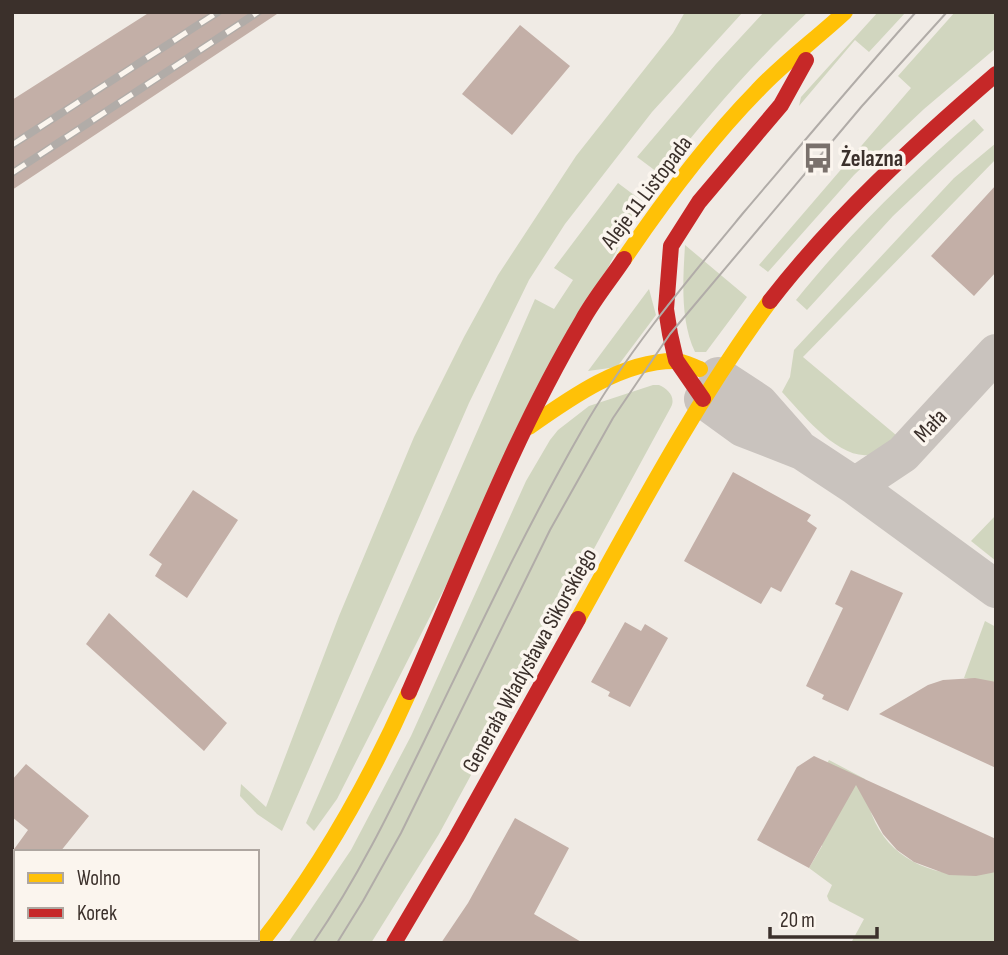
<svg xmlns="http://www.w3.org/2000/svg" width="1008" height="955" font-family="'Sofia Sans Condensed',sans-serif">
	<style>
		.green { fill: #d1d6bf }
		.building { fill: #c3afa7 }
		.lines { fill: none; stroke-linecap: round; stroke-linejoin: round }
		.street { stroke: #c9c3be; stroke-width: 38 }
		.slow { stroke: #ffc107; stroke-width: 16 }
		.jam { stroke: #c62828; stroke-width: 16 }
		.tram { stroke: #b1aca8; stroke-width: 2 }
		.rail-casing { stroke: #b1aca8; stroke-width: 8 }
		.rail { stroke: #fbf5ee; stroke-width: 5; stroke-dasharray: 16; stroke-linecap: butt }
		.labels { text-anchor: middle; stroke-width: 7; stroke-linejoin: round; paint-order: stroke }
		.poi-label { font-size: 23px; font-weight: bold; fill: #3b302b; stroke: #fbf5ee; text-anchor: start }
		.street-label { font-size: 23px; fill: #3b302b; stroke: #fbf5ee }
	</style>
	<rect width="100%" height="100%" fill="#f0ebe5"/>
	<path class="green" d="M685,12H743L652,112L565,224L529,280L469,403L282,831L257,814L240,796L241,784L266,807L339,616L414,437L464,337L498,275L576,156L673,33Z
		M764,12H808C754,62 707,117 661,175L637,157L716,64Z
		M878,12H906L869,52L855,40L799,106L801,97Z
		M955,12H996V48L924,109L854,175L768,272L759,265L911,88L898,76Z
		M974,119L984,130L893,216L807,310L796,300C850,233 909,175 974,119Z
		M996,143V159L803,357L896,435C891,440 886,447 880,451C846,471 802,413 782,392L790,377L794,350L954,178Z
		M618,183L642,201L337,799L314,831L306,823L535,299L554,309L573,280L554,268Z
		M685,245L747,297L706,352H695C680,320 683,280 685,245Z
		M649,289L656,315L617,367L588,371Z
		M653,385H659C668,389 676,397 671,407L439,834L371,943H288L351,850L411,736L526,481L550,440L558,430L589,406Z
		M996,515V561L971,541Z
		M985,621L996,627V683L964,678Z
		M829,760L865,779C866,788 867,798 869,806C885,863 943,883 996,871V943H851L864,919L829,901L827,896L832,885L809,868L822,846L812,789Z"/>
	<path class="building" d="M150,12H280L12,190V100Z
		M520,25L570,66L512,135L462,94Z
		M996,185V272L974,296L931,256Z
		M733,472L811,515L807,521L817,528L781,592L771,587L761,604L684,561Z
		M193,490L238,520L187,598L155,576L162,564L149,555Z
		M851,570L903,593L848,711L822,699L824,695L806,686L843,608L835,604Z
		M109,613L227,723L204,751L86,644Z
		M625,622L641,631L645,624L668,638L630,707L608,696L610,692L591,682Z
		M975,678L996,682V768L879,714L928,685L943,680Z
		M814,756L996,839V872L976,876L949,875L914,862L897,850L883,834L856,785L809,868L757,840L797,767Z
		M26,764L89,816L60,852H12L28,830L12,817V780Z
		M515,818L569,848L534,914L583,943H441L468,903Z"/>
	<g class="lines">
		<path class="street" d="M718,376L759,403L796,445
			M703,399L743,428L802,451L855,486L996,589
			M855,486L903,454L996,353"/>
		<path class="slow" d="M624,259C664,200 707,142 757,91C784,62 816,39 845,12
			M529,427C570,398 622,361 674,361C683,361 692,366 700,369
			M578,619C638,511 696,401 770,301
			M261,943C322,866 369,782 409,692"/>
		<path class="jam" d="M770,301C835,217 915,144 996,74
			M703,399L676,360L670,334L666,309L671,246L699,202L781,105L806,60
			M409,692C464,568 512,439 582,321C594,299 610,280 624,259
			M394,943L456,838L578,619"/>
		<path class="tram" d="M313,943C360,875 395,801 431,727C479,628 526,528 581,432C626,353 686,282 744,212C801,145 857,78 916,12
			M337,943L363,901L401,833L550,530L613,418L670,334L862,106L947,12"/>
		<g class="rail-casing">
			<path id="rail" d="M12,145L218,12
				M12,173L258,12"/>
		</g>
		<use href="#rail" class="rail"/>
	</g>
	<defs>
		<g id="bus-bare" transform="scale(2.415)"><path d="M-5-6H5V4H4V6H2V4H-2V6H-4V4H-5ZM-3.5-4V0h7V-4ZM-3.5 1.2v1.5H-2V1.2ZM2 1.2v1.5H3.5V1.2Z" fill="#7a716c" stroke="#fbf5ee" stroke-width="2.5" paint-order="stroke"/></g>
	</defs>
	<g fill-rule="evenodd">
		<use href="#bus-bare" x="818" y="158"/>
	</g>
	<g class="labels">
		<g class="poi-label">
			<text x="841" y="166">Żelazna</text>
		</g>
		<g class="street-label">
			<text transform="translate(646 192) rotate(-53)" y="8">Aleje 11 Listopada</text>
			<text transform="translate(930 425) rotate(-46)" y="8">Mała</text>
			<text transform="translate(529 660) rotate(-61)" y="8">Generała Władysława Sikorskiego</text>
		</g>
	</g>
	<rect width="1008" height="955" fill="none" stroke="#3b302b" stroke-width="28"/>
	<rect x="14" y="850" width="245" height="91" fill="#fbf5ee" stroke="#aea6a0" stroke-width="2"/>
	<rect x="28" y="873" width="35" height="10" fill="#ffc107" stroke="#aea6a0" stroke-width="2"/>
	<text x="77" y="885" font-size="21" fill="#3b302b">Wolno</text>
	<rect x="28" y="908" width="35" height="10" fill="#c62828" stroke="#aea6a0" stroke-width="2"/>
	<text x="77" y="920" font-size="21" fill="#3b302b">Korek</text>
	<path d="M770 927v10h107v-10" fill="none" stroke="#3b302b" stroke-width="3.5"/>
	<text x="780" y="927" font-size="21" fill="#3b302b" stroke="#fbf5ee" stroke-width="5" paint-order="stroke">20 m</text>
</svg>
